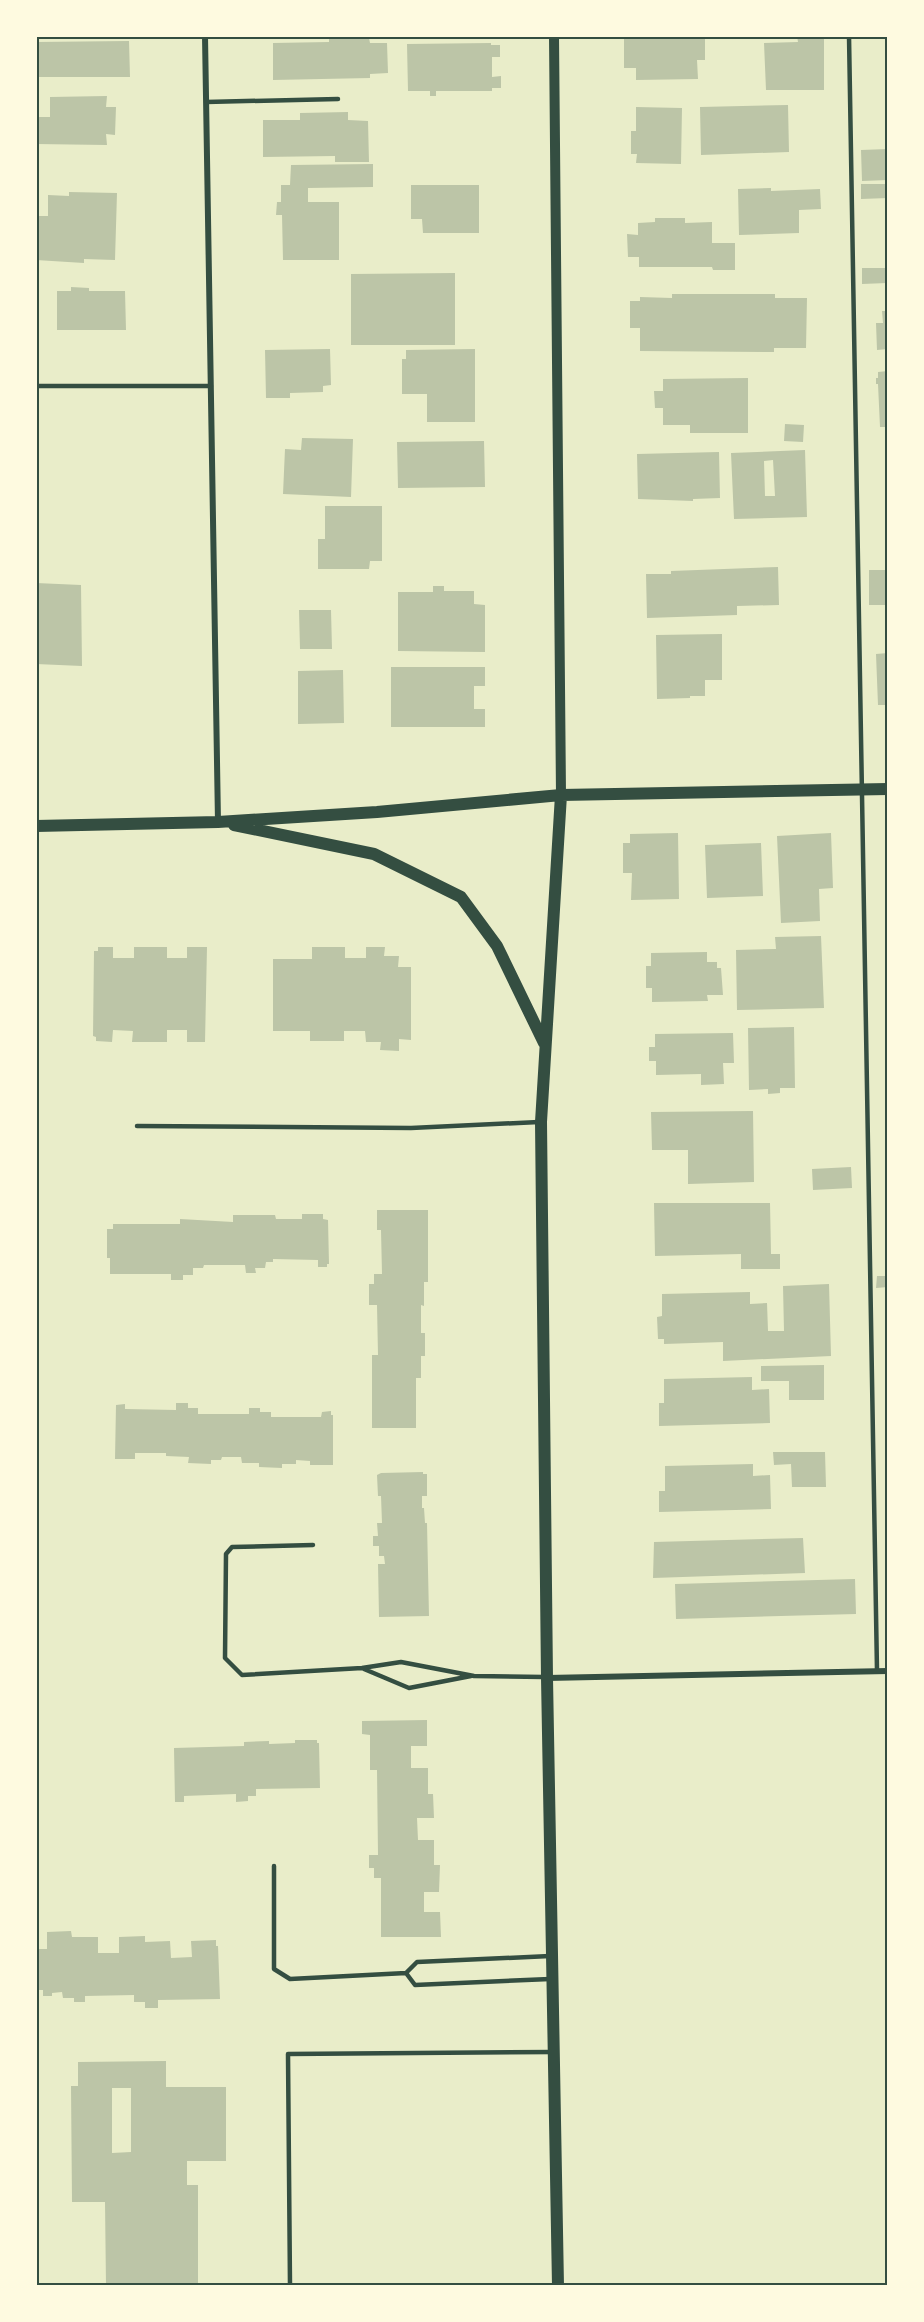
<svg xmlns="http://www.w3.org/2000/svg" width="924" height="2322" font-family="'Golos Text',sans-serif">
	<style>
		.building { fill: #bcc5a7; fill-rule: evenodd }
		.lines { fill: none; stroke-linecap: round; stroke-linejoin: round }
		.service { stroke: #344e41; stroke-width: 4.5 }
		.minor { stroke: #344e41; stroke-width: 6 }
		.tertiary { stroke: #344e41; stroke-width: 10 }
		.secondary { stroke: #344e41; stroke-width: 12 }
		.neatline { fill: none; stroke: #344e41; stroke-width: 2 }
	</style>
	<rect width="100%" height="100%" fill="#e9edc9"/>
	<path class="building" d="M624,36H705V60H697L698,79L636,80V68H624Z
		M716,36H753V39H716Z
		M797,36H824V90H766L764,43L798,42Z
		M369,38L370,43H387L388,73L370,74V78L273,80V43L329,42V39Z
		M129,41L130,77H36V42Z
		M491,43V45H500V57H492V77L501,76V88H492V91H436V96H430V91H408L407,44Z
		M107,96L106,107H116L115,135L106,134L107,145L36,144V117H50V97Z
		M788,105L789,152L701,155L700,107Z
		M636,107L682,108L681,164L636,163L637,154H631V131H636Z
		M348,112V120L368,121L369,162H335V156L263,157V120H300V113Z
		M888,149V180L862,181L861,150Z
		M373,164V187L308,188V202H339V260H283L282,215H276L277,202H281V185H290L291,165Z
		M861,184H888V198L861,199Z
		M411,185H479V233H423L422,219H411Z
		M771,188V191L820,189L821,209L799,210V233L739,235L738,189Z
		M69,192L117,193L115,260L84,259V263L36,260V216H48V195L69,196Z
		M655,218H685V223L712,222V243H735V270H713L712,267H639V257H628L627,234L638,235V223L655,222Z
		M862,268H887V283L862,284Z
		M455,273V345H351V274Z
		M71,287L89,288V291H125L126,330H57V291H71Z
		M672,294H775V298H807L806,348H774V352L640,351V328H630V301H640V297L672,298Z
		M882,311H888V349L877,350L876,323H883Z
		M330,349L331,385L323,386V392L290,393V398H266L265,350Z
		M475,349V422H427V394H402V359H406V350Z
		M888,371V427H880L878,384H876V378H878V372Z
		M748,378V433H690V425H663V408H655L654,391H663V379Z
		M785,424L804,425L803,442L784,441Z
		M302,438L353,439L351,497L283,494L285,449L301,450Z
		M484,441L485,487L398,488L397,442Z
		M805,450L807,517L734,519L731,453ZM773,460L775,496H765L764,461Z
		M719,452L720,498L693,499V501L638,499L637,454Z
		M325,506H382V561H370L369,569H318V539H325Z
		M778,567L779,605L737,606V615L647,618L646,574H671V571Z
		M869,570H888V605H869Z
		M36,583L81,585L82,666L36,664Z
		M433,586H444V591H474V604L485,605V652L398,651V592H433Z
		M299,610H331L332,649H300Z
		M722,634V680H705V696H690V698L657,699L656,635Z
		M888,653V705H878L876,654Z
		M391,667H485V686H474V709H485V727H391Z
		M343,670L344,723L298,724V671Z
		M678,833L679,899L631,900L632,873H623V843H630V834Z
		M831,833L833,888L819,889L820,921L781,923L777,836Z
		M761,843L763,896L707,898L705,845Z
		M821,936L824,1008L737,1010L736,950L776,949L775,937Z
		M98,947H113V958H134V947H167V958H187V947H207L205,1042H187V1030H167V1042H132L133,1031L113,1030L112,1042L96,1041V1037L93,1036L94,951H98Z
		M312,947H345V958H366V947H385L384,956H399L398,967H411V1040L399,1039V1051L380,1050L381,1042H366L365,1031H344V1041H310V1031H273V959H312Z
		M707,952V962H717V968H721L723,995H707L708,1001L652,1002V988H646V966H651V953Z
		M794,1027L795,1088H780V1093L768,1094V1089L749,1090L748,1028Z
		M733,1033L734,1063H723L724,1084L701,1085V1074L656,1075V1061H649V1047H655V1034Z
		M753,1111L754,1182L688,1184V1150H652L651,1112Z
		M851,1167L852,1188L813,1190L812,1169Z
		M654,1203H770L771,1254H780V1269H741V1254L655,1256Z
		M377,1210H428V1282H424V1306L421,1305V1333H425V1356H421V1378H416V1428H372V1355H378L377,1305H369V1284H374V1274H382L381,1230H377Z
		M302,1214H323V1219L328,1220L329,1264H327V1267H318V1260L273,1259V1262H266L265,1268H255L256,1273H246L245,1265H204L203,1268H193V1275H183V1280H171V1274H110V1258H107V1229H113V1224H180V1219L233,1222V1215H275L276,1219H302Z
		M877,1276H888V1287L876,1288Z
		M829,1284L831,1356L723,1361V1342L664,1344V1339H658L657,1317L662,1316V1294L750,1292V1304L767,1303L768,1331H784L783,1286Z
		M824,1365V1400H789V1381H761V1366Z
		M752,1377V1390L769,1389L770,1423L659,1426V1403H664V1379Z
		M176,1403H188V1408H198V1414H249V1408H260V1412H271V1417H321L322,1412L331,1411V1415H333V1465H310V1461L296,1460V1464H282V1468L259,1467V1463H242L241,1457H222L221,1460H211V1464L188,1463L189,1457L166,1456V1453H135V1459H115L116,1405L125,1404V1409L176,1410Z
		M773,1452H825L826,1487H792L791,1464L774,1465Z
		M753,1464V1476L770,1475L771,1509L659,1512V1491H665V1466Z
		M423,1472V1474H427V1496H422V1508H424L425,1523H427L429,1616L379,1617L378,1564H385L384,1556H379V1546H373V1536H378L377,1523H382L381,1496H378L377,1475L381,1473Z
		M803,1538L805,1573L653,1578L654,1542Z
		M855,1579L856,1614L676,1619L675,1584Z
		M427,1720V1746H411V1768H428V1794H433L434,1818H417L418,1840H434V1865H440L439,1892H424V1912H440L441,1937H381V1878H374V1868H369V1855H378L377,1770H370V1735L362,1734V1721Z
		M295,1740H317V1743H319L320,1788L256,1789V1796H248V1801L236,1802V1794L184,1796V1802H175L174,1748L244,1746V1742L269,1741V1744L295,1743Z
		M71,1931L72,1937H98V1953H119V1937L145,1936V1942L170,1941L171,1958L192,1957L191,1941L216,1940V1946H218L220,1999L158,2000V2008H145V2002H134V1995L85,1996V2002H74V1998H63L62,1992L52,1993V1996H43V1990H36V1949H47V1932Z
		M166,2061V2087H226V2161H187V2185H198V2286H106L105,2202H72L71,2086H78V2062ZM112,2088H131V2152L112,2153Z"/>
	<g class="lines">
		<path class="service" d="M849,36L877,1671
			M206,102L338,99
			M36,386H211
			M137,1126L411,1128L539,1122
			M313,1545L232,1547L226,1554L225,1658L242,1675L362,1668L401,1662L474,1676L544,1677
			M364,1669L409,1688L471,1676
			M274,1866V1969L290,1979L406,1973L417,1962L550,1956
			M406,1973L415,1985L550,1979
			M290,2286L288,2054L554,2052"/>
		<path class="minor" d="M205,36L218,822
			M547,1678L888,1671"/>
		<path class="tertiary" d="M554,36L561,795"/>
		<path class="secondary" d="M234,825L374,854L461,897L497,946L544,1043
			M36,826L218,822L377,812L561,795L888,789
			M558,2286L547,1678L541,1122L561,795"/>
	</g>
	<rect width="924" height="2322" fill="none" stroke="#fefae0" stroke-width="75"/>
	<rect x="38" y="38" width="848" height="2246" class="neatline"/>
</svg>
